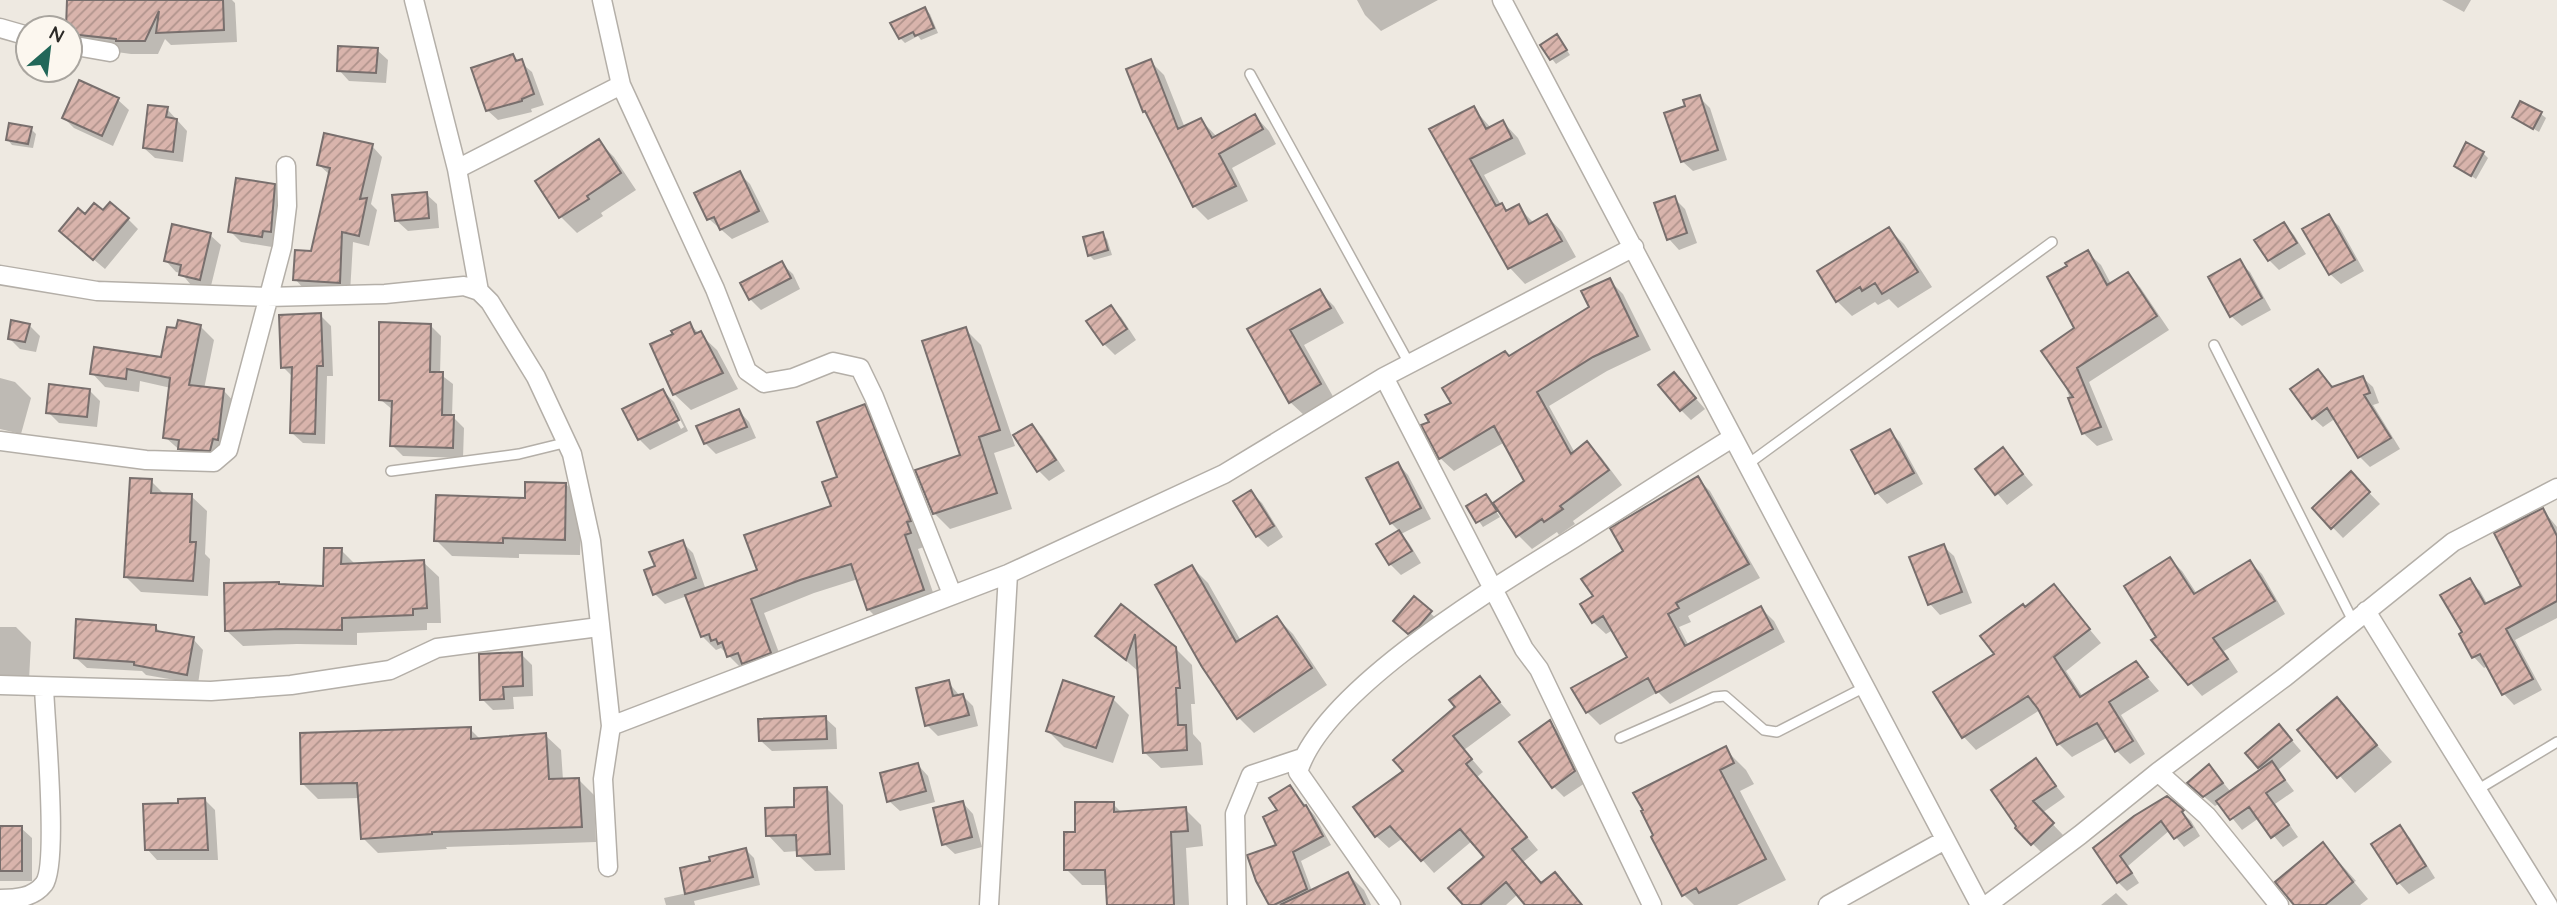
<svg xmlns="http://www.w3.org/2000/svg" width="2557" height="905" font-family="Quicksand,sans-serif">
	<style>
		.shadow { fill: #0003; fill-rule: evenodd }
		.building { fill: url(#building-hatch); stroke: #786f6d; stroke-width: 2 }
		.lines { fill: none; stroke-linecap: round; stroke-linejoin: round }
		.service-casing { stroke: #b4afa8; stroke-width: 12 }
		.minor-casing { stroke: #b4afa8; stroke-width: 21 }
		.service { stroke: #fff; stroke-width: 9 }
		.minor { stroke: #fff; stroke-width: 18 }
	</style>
	<defs>
		<pattern id="building-hatch" width="6" height="6" patternUnits="userSpaceOnUse" patternTransform="scale(1.75)"><rect width="6" height="6" fill="#d9b4ac"/><path d="M-1 1l2-2M0 6l6-6M5 7l2-2" fill="none" stroke="#b0938c"/></pattern>
	</defs>
	<rect width="100%" height="100%" fill="#eee9e1"/>
	<path class="shadow" d="M117,0H232L235,3L237,42L171,45L165,39L158,54H131L81,47L70,36V28H68Z
		M1357,0H1438L1381,31L1365,15Z
		M2442,0H2471L2464,12Z
		M925,9L930,14L938,33L921,40L918,36L905,43L900,38Z
		M1561,41L1570,55L1556,64L1542,46Z
		M377,50L388,60L386,83L349,81L339,70Z
		M513,56L532,72L544,105L531,109L532,112L498,120L487,110Z
		M1150,61L1164,75L1185,128L1201,120L1217,137L1255,116L1269,131L1276,144L1232,168L1248,201L1208,220L1194,206L1149,116L1144,111Z
		M1699,97L1710,108L1727,160L1693,171L1682,161L1687,107Z
		M118,100L129,110L113,146L74,128L64,118Z
		M167,109L187,131L183,162L155,158L144,148Z
		M1474,109L1491,128L1503,122L1518,138L1526,154L1484,175L1501,205L1508,212L1518,207L1534,223L1547,216L1562,232L1576,257L1525,284L1510,268L1432,130Z
		M2541,114L2546,118L2539,132L2514,117Z
		M31,129L36,134L33,148L12,145L8,140Z
		M598,141L614,157L636,190L601,213L603,216L577,233L561,217L537,182Z
		M372,146L382,157L371,204L377,210L369,246L353,242L350,293L305,290L295,279L312,253L330,175L318,164Z
		M2483,153L2488,158L2476,179L2456,166Z
		M740,174L750,184L769,222L732,239L709,219Z
		M274,186L285,196L281,242L273,240L272,247L241,242L230,231Z
		M426,194L437,204L439,228L408,231L397,221Z
		M1674,198L1685,209L1697,243L1679,250L1669,239Z
		M85,216L128,219L138,229L105,269L72,241Z
		M2328,216L2339,226L2364,271L2341,284L2330,274Z
		M2284,225L2294,235L2306,254L2279,270L2269,260Z
		M1889,229L1904,244L1932,287L1898,308L1889,299L1878,305L1875,302L1852,316L1837,301Z
		M1102,234L1107,239L1112,255L1094,260L1089,255Z
		M210,235L221,245L210,290L191,285L181,273L176,272L166,261Z
		M2087,252L2101,265L2111,284L2127,274L2140,287L2169,330L2089,382L2113,440L2097,446L2083,433L2063,380L2076,328L2069,267Z
		M2239,262L2250,272L2271,310L2242,326L2231,316Z
		M782,264L793,274L800,289L761,310L750,299Z
		M1609,280L1623,294L1651,350L1607,371L1549,406L1575,453L1587,443L1601,457L1622,485L1573,521L1575,524L1559,535L1557,532L1532,549L1518,535L1527,482L1505,442L1454,471L1440,458L1431,422L1510,358L1591,308Z
		M1319,291L1334,306L1344,323L1304,345L1335,400L1305,416L1290,402L1250,330Z
		M1110,307L1121,317L1136,340L1115,355L1104,344Z
		M320,315L331,326L333,376H327L325,444L303,443L292,433L293,377L283,367Z
		M689,324L717,350L738,389L691,410L674,394L675,335Z
		M29,325L40,336L36,352L20,349L10,339Z
		M200,326L214,340L204,389L224,391L237,405L232,453L193,462L165,437L171,388L140,381L139,392L105,387L92,373L162,359Z
		M431,326L441,336L440,374L453,384L452,416L464,428L463,458L403,456L392,445L393,410L381,400Z
		M965,329L981,345L1015,446L994,453L1012,509L950,529L934,513L962,456Z
		M2318,371L2334,388L2363,378L2373,387L2379,403L2373,405L2400,449L2370,467L2360,457L2336,418L2323,427L2313,418Z
		M0,378L15,382L31,398L21,434L0,429Z
		M1684,385L1705,409L1691,420L1681,410Z
		M89,390L100,401L97,427L59,423L48,412Z
		M663,391L674,402L688,431L650,450L639,439ZM667,402H671L684,427L681,429Z
		M864,406L878,420L924,547L918,549L937,604L882,623L868,609L858,579L814,593L764,613L784,666L743,670L721,648L716,650L702,636L687,596L665,604L655,594L657,567L682,542L693,553L706,590L760,571L833,507L839,478Z
		M739,411L749,422L756,438L716,454L705,443Z
		M1031,426L1042,436L1065,471L1049,481L1039,471Z
		M1890,432L1900,442L1923,484L1887,504L1877,493Z
		M2003,450L2033,485L2007,505L1977,469Z
		M1398,464L1408,475L1431,519L1401,534L1409,543L1421,563L1401,575L1390,564L1378,545L1399,531L1391,523Z
		M2351,474L2380,504L2343,538L2314,508Z
		M1698,479L1710,491L1760,578L1688,616L1691,622L1679,627L1689,646L1761,608L1774,621L1785,642L1670,704L1658,692L1600,725L1587,712L1630,658L1613,630L1606,634L1593,622L1595,597L1625,551Z
		M151,481L165,495L191,496L207,511L205,554L210,559L208,596L141,592L126,577Z
		M566,484L582,501L580,555L519,554V558L452,556L436,540Z
		M1251,492L1262,503L1283,537L1268,547L1257,536Z
		M1486,497L1500,517L1483,527L1469,507Z
		M2543,510L2557,527V618L2515,640L2542,690L2514,705L2504,694L2488,666L2484,668L2474,657L2470,581L2480,591L2488,605L2523,587Z
		M1943,546L1954,556L1972,603L1940,615L1930,604Z
		M341,550L356,565L423,562L439,577L441,623H427V630L357,633V645L297,644L243,646L227,631L279,583L281,586L325,588Z
		M2170,559L2182,571L2197,594L2250,562L2262,574L2285,614L2224,651L2238,672L2202,696L2153,641L2158,637Z
		M1192,567L1208,583L1241,641L1277,618L1293,634L1327,685L1254,733L1238,717Z
		M2054,587L2101,643L2066,671L2083,697L2136,664L2159,691L2121,715L2145,754L2130,764L2117,751L2108,737L2072,757L2059,744L2040,710L1976,750L1963,736L1996,655L2025,609Z
		M1414,598L1441,623L1420,644L1406,631Z
		M1121,606L1175,648L1192,665L1195,704H1191L1193,734L1201,743L1203,765L1161,768L1144,752L1139,672L1098,636Z
		M155,626L162,634L193,639L203,650L198,684L146,675L142,671L87,668L76,658Z
		M0,627H16L31,642L29,680L0,678Z
		M521,654L532,665L533,696L513,697L514,709L493,710L482,699Z
		M1480,679L1511,715L1464,750L1483,772L1477,777L1538,850L1523,862L1542,885L1582,905H1527L1518,894L1506,905H1465L1486,857L1472,841L1434,873L1403,838L1389,848L1376,836L1405,771Z
		M948,682L960,696H963L973,706L978,726L938,736L927,725Z
		M1113,699L1129,715L1113,763L1064,747L1048,731Z
		M2337,700L2392,762L2355,793L2300,731Z
		M825,718L836,728L837,749L772,751L761,741Z
		M1549,722L1560,733L1585,783L1564,797L1554,787Z
		M470,729L481,740L545,735L561,750L563,780H579L594,795L596,842L446,847L447,849L378,853L363,838L360,798L318,799L303,784Z
		M2289,737L2301,751L2278,770L2294,791L2275,804L2298,837L2283,847L2259,818L2242,830L2220,803L2215,806L2200,793L2209,766L2231,792L2262,770L2247,753Z
		M1725,749L1746,770L1754,784L1740,791L1786,880L1737,905H1694L1683,894L1656,836Z
		M2036,761L2065,797L2042,813L2063,835L2043,854L2017,828Z
		M918,765L928,776L935,802L900,811L889,801Z
		M1290,787L1315,816L1331,845L1301,861L1312,891L1348,874L1364,890L1371,905H1271L1278,846L1279,811Z
		M827,789L843,805L845,870L815,871L798,855V851L784,852L768,835L796,809Z
		M2167,798L2191,821L2200,836L2184,847L2170,830L2128,866L2139,883L2127,891L2118,882L2095,848Z
		M205,800L215,810L218,860H157L147,849L180,804Z
		M963,803L973,814L982,847L955,854L944,844Z
		M1113,804L1123,814L1185,809L1201,825L1203,846L1186,848L1189,905H1109L1108,885H1082L1066,869L1077,834Z
		M2400,827L2410,838L2435,878L2409,894L2399,883L2373,844Z
		M0,828H21L32,838V881H0Z
		M2323,844L2356,881L2354,882L2368,899L2360,905H2296Z
		M746,850L754,858L760,885L694,901L695,905H666L664,898L687,893L712,863Z
		M2116,893L2128,905H2101Z"/>
	<path class="building" d="M67,0H223L224,30L156,33L159,11L145,41H116V39L70,34V28H66Z
		M925,7L934,28L915,36L913,32L899,39L890,23Z
		M1557,34L1567,50L1550,60L1540,45Z
		M338,46L378,48L376,73L337,71Z
		M513,54L516,61L522,59L534,94L522,99V101L486,111L471,68Z
		M1151,59L1178,129L1201,118L1212,138L1255,114L1263,129L1219,154L1236,186L1193,207L1145,111L1143,112L1126,69Z
		M79,80L119,98L102,136L62,118Z
		M1700,95L1718,150L1681,162L1664,113L1685,106L1683,100Z
		M2520,101L2542,112L2533,129L2512,117Z
		M148,105L168,107L166,117L177,119L173,152L143,148Z
		M1474,106L1486,129L1503,120L1512,138L1470,159L1496,206L1502,203L1506,211L1519,204L1529,224L1547,214L1562,241L1508,269L1429,129Z
		M9,123L32,127L28,144L6,140Z
		M324,133L373,144L360,199L367,198L359,236L342,232L340,283L293,280L295,250L311,251L330,168L317,165Z
		M599,139L621,173L587,196L589,199L559,218L535,181Z
		M2466,142L2484,152L2471,176L2454,166Z
		M740,171L759,211L720,230L714,217L707,220L694,193Z
		M236,178L275,184L271,232L263,231L262,237L228,232Z
		M427,192L429,218L395,221L392,195Z
		M1675,196L1687,233L1667,240L1654,203Z
		M110,202L129,218L93,260L59,231L78,208L85,214L94,203L103,210Z
		M2329,214L2355,260L2329,275L2302,229Z
		M2284,222L2297,243L2268,261L2254,240Z
		M172,224L211,233L200,280L179,275L181,265L164,261Z
		M1889,227L1918,272L1882,294L1875,283L1862,291L1860,287L1836,302L1817,271Z
		M1103,232L1108,250L1088,256L1083,237Z
		M2088,250L2107,285L2128,272L2157,316L2077,368L2101,427L2082,434L2068,398L2073,397L2041,351L2074,328L2047,277L2067,266L2065,263Z
		M2240,259L2262,298L2230,317L2208,277Z
		M782,261L791,278L749,300L740,283Z
		M1610,278L1638,336L1593,357L1537,392L1571,454L1587,441L1609,470L1560,506L1563,509L1544,522L1542,519L1516,537L1493,503L1524,481L1494,426L1439,459L1421,425L1429,422L1425,415L1451,403L1442,388L1505,351L1509,356L1589,307L1581,291Z
		M1320,289L1331,308L1290,330L1321,384L1289,403L1247,329Z
		M1111,305L1127,329L1103,345L1086,321Z
		M321,313L323,366H317L315,434L290,433L292,367L281,368L279,315Z
		M11,320L30,324L25,342L8,339Z
		M178,320L201,325L189,385L224,389L218,440L213,439L210,451L178,449L179,440L163,438L170,378L127,369L126,379L90,374L94,347L161,357L167,327L176,328Z
		M379,322L431,324L430,372H443L442,415H454L453,448L390,446L392,401L379,400Z
		M690,322L695,334L701,331L723,373L673,395L650,344L673,334L671,331Z
		M966,327L1000,430L979,437L997,493L933,514L915,470L960,455L922,341Z
		M2318,369L2332,387L2363,376L2370,393L2364,395L2391,438L2358,458L2327,408L2312,419L2290,389Z
		M1674,372L1696,398L1680,411L1658,385Z
		M49,384L90,389L87,417L46,413Z
		M663,389L679,420L638,440L622,409Z
		M865,404L911,521L907,522L911,533L905,535L924,590L867,610L851,564L800,580L751,599L771,653L742,664L738,653L727,657L722,642L718,644L716,639L711,641L709,634L701,637L685,595L757,570L744,535L831,506L822,482L837,477L817,422Z
		M739,409L747,427L704,444L696,426Z
		M1032,424L1056,460L1037,472L1013,435Z
		M1890,429L1914,473L1875,494L1851,450Z
		M2003,447L2023,474L1995,495L1975,469Z
		M1398,462L1421,508L1390,524L1366,478Z
		M2351,471L2370,492L2331,529L2312,508Z
		M1698,476L1749,564L1676,603L1679,608L1668,614L1685,646L1761,606L1773,629L1656,693L1648,678L1586,713L1571,688L1627,657L1603,616L1592,623L1580,604L1593,596L1581,579L1623,551L1610,528Z
		M130,478L152,479L151,493L192,494L190,542H196L193,581L124,577Z
		M525,482L566,483L565,540L503,538V543L434,541L436,495L525,498Z
		M1251,490L1274,526L1256,537L1233,501Z
		M1486,494L1497,511L1476,523L1466,506Z
		M2543,508L2557,536V601L2506,629L2533,679L2502,695L2480,654L2472,658L2459,634L2462,632L2440,595L2470,578L2485,604L2521,586L2494,533Z
		M1399,530L1412,551L1389,565L1376,544Z
		M683,540L696,578L653,595L644,570L655,566L649,552Z
		M1944,544L1962,592L1928,605L1909,557Z
		M324,548H342L341,564L424,560L427,608L413,609V615L342,618V630L281,629L225,631L224,583L279,582V584L323,586Z
		M2170,557L2194,594L2250,560L2275,601L2213,638L2228,659L2188,685L2151,640L2156,637L2124,586Z
		M1192,565L1236,642L1277,616L1312,668L1237,719L1202,667L1155,585Z
		M2054,584L2090,629L2054,657L2080,697L2136,661L2148,677L2109,702L2133,741L2115,752L2097,723L2057,745L2038,709L2028,696L1962,738L1933,692L1994,654L1980,636L2023,604L2025,607Z
		M1414,596L1432,611L1419,626L1408,634L1393,621Z
		M1121,604L1176,647L1180,688H1176L1178,725H1186L1187,750L1143,753L1135,634L1126,660L1095,636Z
		M76,619L156,625V631L194,637L187,675L134,665V662L74,658Z
		M522,652L523,686L503,687L504,699L480,700L479,654Z
		M1480,676L1500,702L1453,736L1472,759L1466,764L1527,837L1512,849L1541,883L1555,872L1582,905H1525L1506,882L1480,905H1463L1448,888L1484,857L1460,829L1421,861L1390,826L1375,837L1353,807L1403,771L1393,760L1455,707L1449,700Z
		M949,680L953,696L963,694L969,715L925,726L916,688Z
		M1063,680L1114,697L1096,748L1046,731Z
		M2337,697L2377,745L2337,778L2297,730Z
		M826,716L827,739L759,741L758,719Z
		M1550,720L1575,771L1552,788L1519,742Z
		M2279,724L2292,740L2258,768L2245,753Z
		M471,727V739L546,733L549,779L579,778L582,827L432,832V834L361,839L357,783L301,784L300,733Z
		M1726,746L1734,763L1720,770L1766,859L1699,893L1696,888L1682,896L1651,837L1653,835L1641,811L1643,810L1633,793Z
		M2036,758L2056,786L2033,801L2054,823L2031,845L2015,828L2016,826L1991,790Z
		M2272,761L2285,780L2266,793L2289,825L2271,838L2249,807L2230,820L2216,801Z
		M918,763L926,791L887,802L880,773Z
		M2209,764L2223,783L2203,797L2187,783Z
		M1290,785L1304,806L1306,805L1323,836L1293,852L1307,889L1274,905H1269L1256,881L1247,855L1276,845L1263,817L1277,810L1269,798Z
		M827,787L830,854L797,856L796,835L766,836L765,808L794,807V788Z
		M2167,796L2184,810L2182,812L2192,827L2174,839L2161,821L2120,856L2132,873L2117,883L2093,848L2134,816Z
		M205,798L208,850H145L143,804L178,803V799Z
		M963,801L972,837L942,845L933,808Z
		M1075,802H1114V812L1186,807L1188,831L1171,832L1174,905H1107L1105,870H1064V832H1075Z
		M2400,825L2426,866L2397,884L2371,844Z
		M0,826H22V871H0Z
		M2323,842L2353,882L2325,905H2294L2275,882Z
		M746,848L753,877L685,894L680,868L710,861L709,857Z
		M1348,872L1365,905H1280Z"/>
	<g class="lines">
		<g class="service-casing">
			<path id="service" d="M1250,74L1410,365
				M2214,345L2353,621
				M1748,464L2052,242
				M391,471L519,454L568,442
				M1620,738L1714,697L1725,696L1764,730L1777,732L1865,687
				M2477,790L2557,742"/>
		</g>
		<g class="minor-casing">
			<path id="minor" d="M414,0L457,169L479,291
				M1502,0L1980,905
				M0,28L28,36
				M70,45L110,52
				M621,85L715,289L747,371L764,383L793,378L833,362L860,368L874,397L952,594
				M457,169L621,85L602,0
				M0,275L97,291L267,297L385,294L464,286L479,291L490,302L536,377L572,454L591,541L611,726L1008,574L1224,474L1384,377L1634,247
				M1384,377L1524,649L1539,669L1652,905
				M0,441L146,460L214,462L228,450L282,247L287,206L286,166
				M2366,611L2548,905
				M0,685L211,691L291,685L390,670L437,648L599,627
				M2158,772L2207,816L2279,905
				M608,867L603,779L611,726
				M0,899C16,899 33,898 44,884C59,864 45,720 44,687
				M989,905L1008,574
				M1237,905L1235,814L1251,775L1302,758
				M1391,905L1298,772C1324,688 1499,585 1574,538C1627,504 1679,471 1732,438
				M1828,905L1945,840
				M1987,905L2080,835L2158,772L2285,677L2453,542L2557,488"/>
		</g>
		<use href="#service" class="service"/>
		<use href="#minor" class="minor"/>
	</g>
	<g transform="translate(49 49) rotate(28)"><circle r="33" fill="#fcf7ef" stroke="#a9a59f" stroke-width="2"/>
	<path d="M0-5L12 26L0 18L-12 26Z" fill="#226759"/>
	<text y="-10" font-size="19" font-weight="bold" text-anchor="middle" fill="#2c2a27">N</text>
	</g>
</svg>
